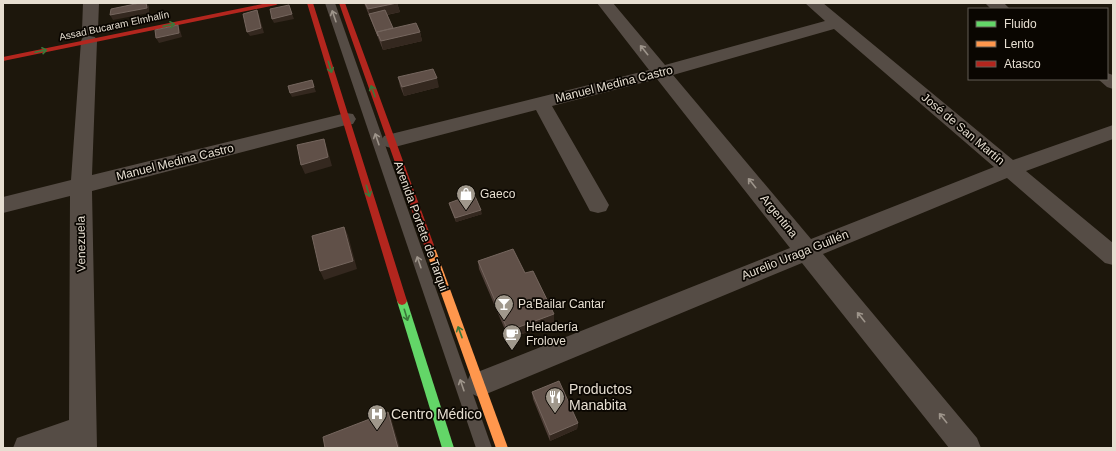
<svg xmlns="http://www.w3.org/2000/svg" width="1116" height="451" font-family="Helvetica,sans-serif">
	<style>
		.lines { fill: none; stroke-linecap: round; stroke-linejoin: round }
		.lane { fill: #554c45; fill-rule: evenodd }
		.street { fill: #554c45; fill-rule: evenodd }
		.fast { fill: #63d668; fill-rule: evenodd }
		.slow { fill: #ff974d; fill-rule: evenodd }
		.jam { fill: #b3261e; fill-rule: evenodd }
		.wall { fill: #4f3f38 }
		.shaded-wall { fill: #34281f }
		.building { fill: #605048; stroke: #75665e }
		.oneway { stroke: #9e958b }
		.oneway2 { stroke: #3b783a }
		.labels { text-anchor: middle; stroke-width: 3.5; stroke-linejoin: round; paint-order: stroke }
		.far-street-label { font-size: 10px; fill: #e6ded1; stroke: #0a0601 }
		.street-label { font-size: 12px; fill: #e6ded1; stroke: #0a0601 }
		.poi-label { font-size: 12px; fill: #e6ded1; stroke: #0a0601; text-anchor: start }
		.near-poi-label { font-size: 14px; fill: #e6ded1; stroke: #0a0601; text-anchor: start }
	</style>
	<rect width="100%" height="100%" fill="#1d170c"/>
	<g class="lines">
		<path class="lane" d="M325,3H335L492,448H476Z"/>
		<path class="street" d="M83,3H99L98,30L96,34L90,35L84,34L82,30Z
			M597,3H613L665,65L825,21L805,3H823L1013,160L1113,125V139L1026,171L1113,243V265L1105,263L1007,178L823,254L977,438L981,448H949L802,263L479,397L470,393L466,384L470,375L790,248L657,79L552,106L609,205L606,211L598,213L590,211L536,110L391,148L384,146L381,141L384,136L391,134L649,70ZM834,29L994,167L811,239L673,75Z
			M985,3H1004L1010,9H991Z
			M89,36L95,37L97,41L92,175L346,113L353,114L356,119L353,124L346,125L92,191L97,448H13L17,438L69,420L70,196L3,213V197L71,180L81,41L83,37Z
			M1107,73L1113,75V89L1107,87L1098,79H1107Z"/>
		<path class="fast" d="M402,297L405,298L407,301L454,448H442L397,301L399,298Z"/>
		<path class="slow" d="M430,244L433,245L435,248L508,448H496L425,248L427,245Z"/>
		<path class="jam" d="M267,3H279L276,5L3,61V57Z
			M307,3H313L407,301L405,304L402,305L399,304L397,301Z
			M339,3H345L435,248L433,251H427L425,248Z"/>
	</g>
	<path class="wall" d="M364,3H397L400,12L387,15L393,28L420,32L422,41L383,50Z
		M398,77L439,87L404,96L400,86Z
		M449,203L482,214L456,222L450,207Z
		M478,261L554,322L509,339L479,269Z
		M532,392L578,423L577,429L550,441L533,399Z"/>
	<path class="shaded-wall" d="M146,3L149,6V13L113,20L110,15Z
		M397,3L400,12L371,18L368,9Z
		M289,5L294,19L274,23L272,19Z
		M257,10L259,15L264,33L250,36L247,32Z
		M178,25L180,30L182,37L159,43L156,38Z
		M420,32L422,41L383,50L381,41Z
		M437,78L439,87L404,96L402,87Z
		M312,80L316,92L292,97L290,93Z
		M324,139L327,148L332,166L305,174L301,165Z
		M481,210L482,214L456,222L455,218Z
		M344,227L348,235L357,269L324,280L320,271Z
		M554,314V322L509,339L508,331Z
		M388,412L391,418L400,448H398Z
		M578,423L577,429L550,441V435Z"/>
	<path class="building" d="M140,3H146L147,8L110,15L111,9Z
		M365,3H397L368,9Z
		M289,5L292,14L272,19L270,9Z
		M257,10L261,28L247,32L243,14Z
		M385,10L393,28L377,32L378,36L369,14Z
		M416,23L420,32L381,41L377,32Z
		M178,25L179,33L156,38L155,30Z
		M433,69L437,78L402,87L398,77Z
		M312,80L314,87L290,93L288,86Z
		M324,139L328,157L301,165L297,145Z
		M474,194L481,210L455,218L449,203Z
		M344,227L353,261L320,271L312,236Z
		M513,249L525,273L533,271L554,314L508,331L478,261Z
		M559,381L578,423L550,435L532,392Z
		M388,412L398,448H325L323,437Z"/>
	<defs><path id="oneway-shaft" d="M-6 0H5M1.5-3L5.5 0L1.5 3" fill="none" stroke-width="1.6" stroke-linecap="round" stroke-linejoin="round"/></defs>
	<g class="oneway">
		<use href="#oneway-shaft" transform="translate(334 16) rotate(-109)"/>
		<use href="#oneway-shaft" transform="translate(644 50) rotate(-129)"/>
		<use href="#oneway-shaft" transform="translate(377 139) rotate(-109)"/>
		<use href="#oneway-shaft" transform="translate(752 183) rotate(-129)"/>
		<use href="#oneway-shaft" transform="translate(419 262) rotate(-109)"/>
		<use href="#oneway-shaft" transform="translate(861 317) rotate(-129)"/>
		<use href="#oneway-shaft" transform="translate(462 385) rotate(-109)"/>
		<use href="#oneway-shaft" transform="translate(943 418) rotate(-129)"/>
	</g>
	<g class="oneway2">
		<use href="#oneway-shaft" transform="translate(169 25) rotate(-12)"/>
		<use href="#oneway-shaft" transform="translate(41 51) rotate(-12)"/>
		<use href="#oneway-shaft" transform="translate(330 67) rotate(73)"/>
		<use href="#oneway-shaft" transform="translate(373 91) rotate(-109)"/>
		<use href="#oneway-shaft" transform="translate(368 191) rotate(73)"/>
		<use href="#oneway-shaft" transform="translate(406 315) rotate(73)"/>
		<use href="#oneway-shaft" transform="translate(460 332) rotate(-110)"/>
	</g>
	<defs>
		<g id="shop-pin" transform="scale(1)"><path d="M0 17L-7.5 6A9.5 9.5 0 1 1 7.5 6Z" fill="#a0988c" stroke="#0a0601"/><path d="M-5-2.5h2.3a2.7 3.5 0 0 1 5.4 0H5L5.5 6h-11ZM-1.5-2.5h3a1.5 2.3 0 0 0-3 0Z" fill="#fff"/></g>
		<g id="bar-pin" transform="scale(1)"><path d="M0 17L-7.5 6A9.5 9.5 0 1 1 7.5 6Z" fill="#a0988c" stroke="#0a0601"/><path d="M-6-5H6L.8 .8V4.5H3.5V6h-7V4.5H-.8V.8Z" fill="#fff"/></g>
		<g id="cafe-pin" transform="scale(1)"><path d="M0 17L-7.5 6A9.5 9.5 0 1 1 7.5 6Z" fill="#a0988c" stroke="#0a0601"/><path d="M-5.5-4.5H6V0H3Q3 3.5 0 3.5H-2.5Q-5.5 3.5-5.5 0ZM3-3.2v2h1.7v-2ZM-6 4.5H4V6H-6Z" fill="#fff"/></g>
		<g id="restaurant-pin" transform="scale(1)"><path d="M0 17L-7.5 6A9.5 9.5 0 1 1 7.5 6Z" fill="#a0988c" stroke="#0a0601"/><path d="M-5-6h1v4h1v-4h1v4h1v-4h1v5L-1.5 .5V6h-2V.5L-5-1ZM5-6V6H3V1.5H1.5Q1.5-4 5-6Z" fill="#fff"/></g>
		<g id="hospital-pin" transform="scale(1)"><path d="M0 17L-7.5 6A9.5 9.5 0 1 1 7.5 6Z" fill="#a0988c" stroke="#0a0601"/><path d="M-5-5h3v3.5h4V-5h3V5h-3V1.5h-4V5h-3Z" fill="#fff"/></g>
	</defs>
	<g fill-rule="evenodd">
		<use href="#shop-pin" x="466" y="194"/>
		<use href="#bar-pin" x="504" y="304"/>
		<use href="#cafe-pin" x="512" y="334"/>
		<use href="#restaurant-pin" x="555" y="397"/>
		<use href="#hospital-pin" x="377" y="414"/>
	</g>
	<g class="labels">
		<g class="far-street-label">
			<text transform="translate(114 25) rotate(-12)" y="4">Assad Bucaram Elmhalín</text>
		</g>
		<g class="street-label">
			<text transform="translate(614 84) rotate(-14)" y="4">Manuel Medina Castro</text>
			<text transform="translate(963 129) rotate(40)" y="4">José de San Martín</text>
			<text transform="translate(175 162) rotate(-14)" y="4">Manuel Medina Castro</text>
			<text transform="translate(779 216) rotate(51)" y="4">Argentina</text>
			<text transform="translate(421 226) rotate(70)" y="4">Avenida Portete de Tarqui</text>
			<text transform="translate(81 244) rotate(-91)" y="4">Venezuela</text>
			<text transform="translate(795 255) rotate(-22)" y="4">Aurelio Uraga Guillén</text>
		</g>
		<g class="poi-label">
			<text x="480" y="198">Gaeco</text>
			<text x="518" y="308">Pa'Bailar Cantar</text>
			<text x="526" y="331">Heladería<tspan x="526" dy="14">Frolove</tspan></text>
		</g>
		<g class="near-poi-label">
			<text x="569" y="394">Productos<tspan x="569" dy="16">Manabita</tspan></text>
			<text x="391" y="419">Centro Médico</text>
		</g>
	</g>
	<rect width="1116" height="451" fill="none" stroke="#e6ded1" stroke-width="8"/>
	<rect x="968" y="8" width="140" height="72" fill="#0a0601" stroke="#625c54"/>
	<rect x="976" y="21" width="20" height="6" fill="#63d668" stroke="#625c54"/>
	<text x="1004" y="28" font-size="12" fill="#e6ded1">Fluido</text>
	<rect x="976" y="41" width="20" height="6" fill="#ff974d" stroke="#625c54"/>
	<text x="1004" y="48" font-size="12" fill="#e6ded1">Lento</text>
	<rect x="976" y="61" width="20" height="6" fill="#b3261e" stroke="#625c54"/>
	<text x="1004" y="68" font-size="12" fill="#e6ded1">Atasco</text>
</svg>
